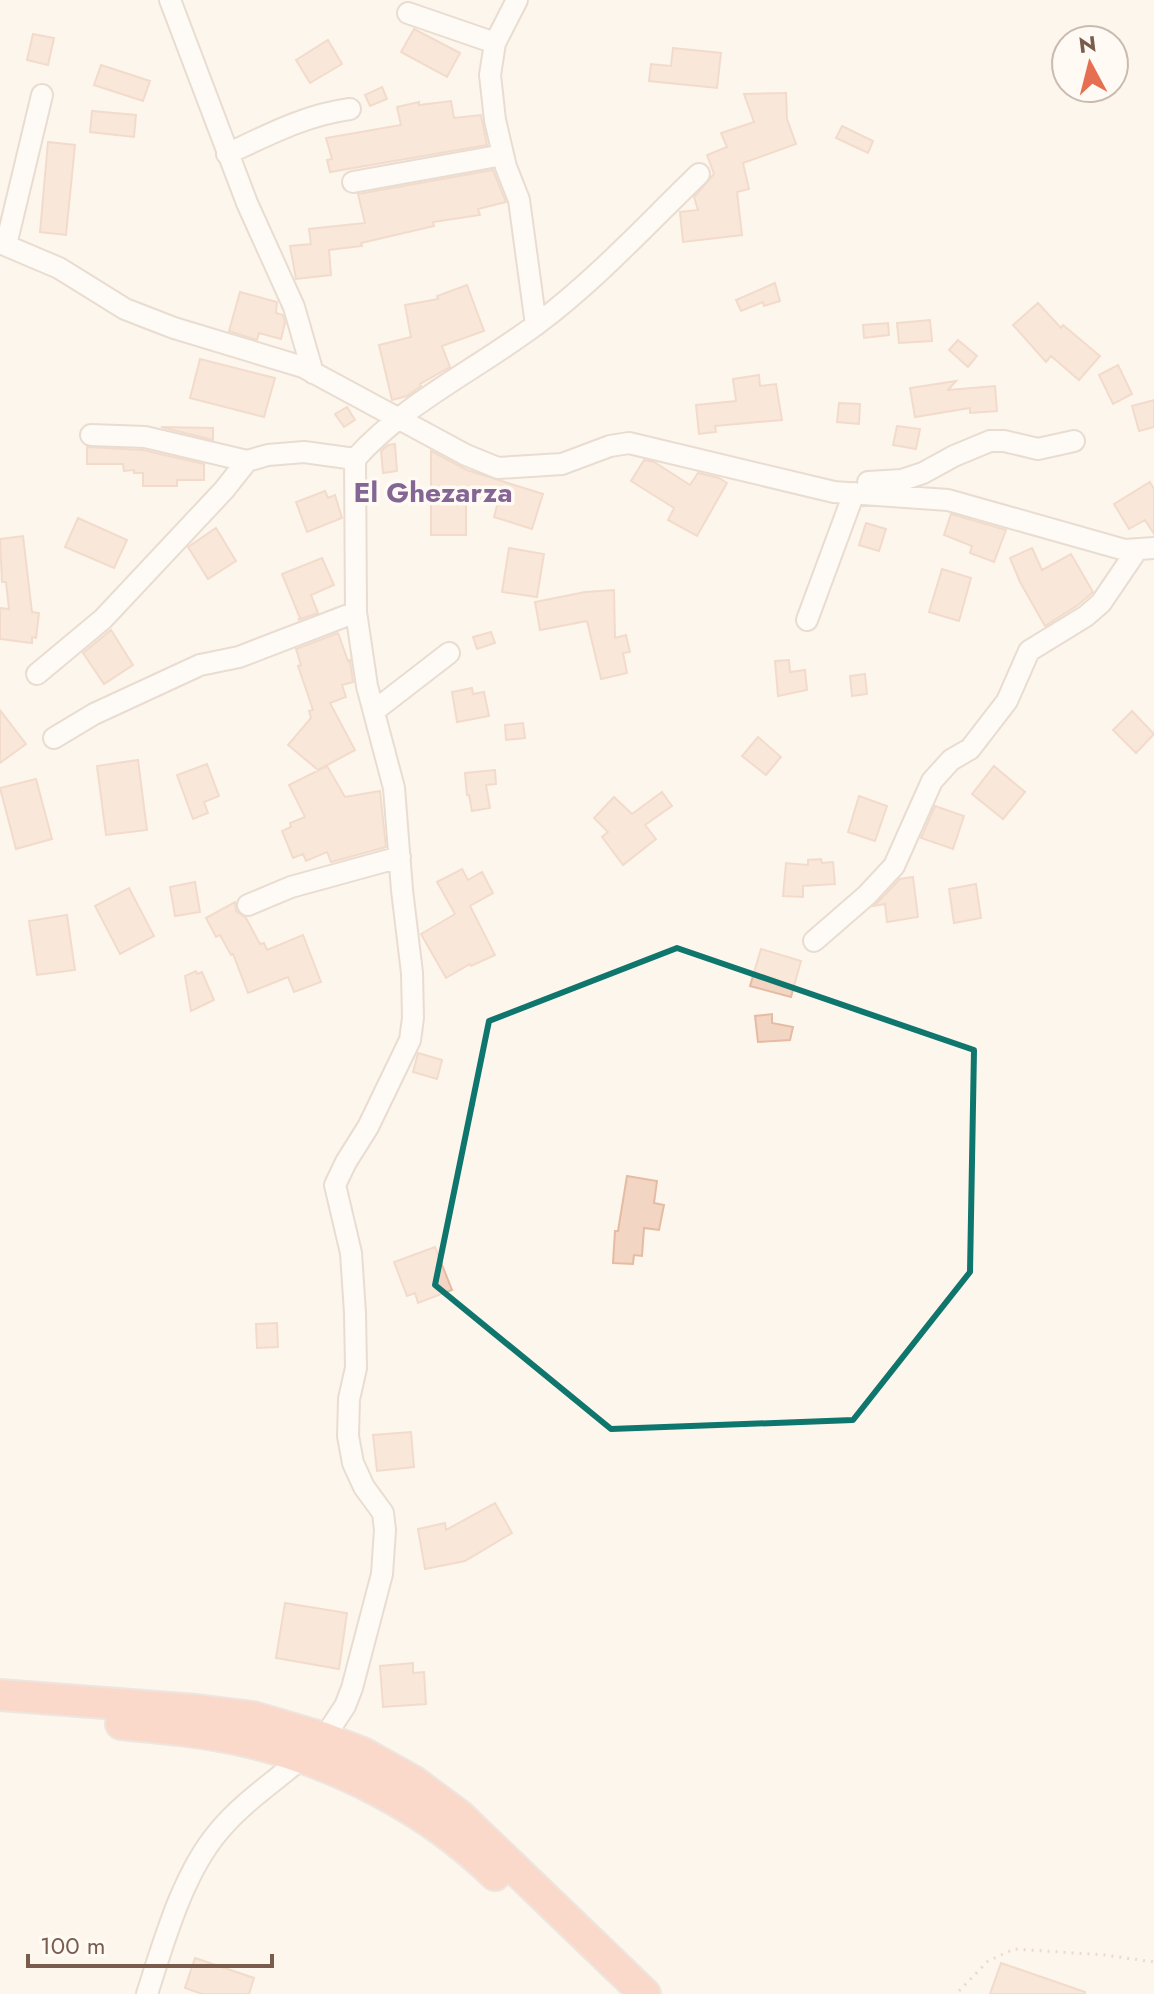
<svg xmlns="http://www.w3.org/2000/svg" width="1154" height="1994" font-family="Jost,sans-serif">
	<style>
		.building { fill: #f3d5c3; stroke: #e6bba3; stroke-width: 2 }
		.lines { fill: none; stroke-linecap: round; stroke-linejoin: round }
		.minor-casing { stroke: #d1beb0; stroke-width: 24 }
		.highway-casing { stroke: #dad1cd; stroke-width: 34 }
		.path { stroke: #d9b8a5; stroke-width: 3; stroke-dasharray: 2 6; stroke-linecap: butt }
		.minor { stroke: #fff; stroke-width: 20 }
		.highway { stroke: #f7b7a3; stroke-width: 30 }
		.marked { fill: none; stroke: #0f766e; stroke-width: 6; stroke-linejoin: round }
		.labels { text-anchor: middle; stroke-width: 7; stroke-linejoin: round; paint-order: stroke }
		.quarter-label { font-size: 28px; font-weight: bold; fill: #846695; stroke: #fffaf3 }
	</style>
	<rect width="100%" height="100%" fill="#fdf6ec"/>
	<path class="building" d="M414,29L460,53L447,77L401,52Z
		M33,34L54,38L48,65L27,60Z
		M328,40L342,64L310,83L296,60Z
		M673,48L721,53L717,88L649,81L651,64L671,66Z
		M101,65L150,81L143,101L94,85Z
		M382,87L387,99L370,106L365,95Z
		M786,93L787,119L796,144L743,163L749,189L737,192L742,235L683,242L680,212L698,210L694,197L714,174L707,155L727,147L721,133L754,122L744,94Z
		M451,101L454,118L481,115L487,145L330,172L327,160L332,159L326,138L401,125L397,107L419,102V105Z
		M92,111L136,115L134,137L90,132Z
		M842,126L873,141L868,153L836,138Z
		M48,142L75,145L66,235L40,232Z
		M493,170L506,202L478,209L480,215L433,222L434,226L361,243L362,246L329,250L331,275L296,279L290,246L311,244L309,229L365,223L358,194Z
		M775,283L780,301L764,306L763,302L741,311L736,300Z
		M467,285L484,331L442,346L450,367L420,384L421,386L407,396L392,400L379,345L411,337L405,305L438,299L437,296Z
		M240,292L277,302L276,313L283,315L285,323L281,339L259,333L257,340L229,331Z
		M1038,303L1061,328L1063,325L1100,356L1079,380L1051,356L1046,362L1013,325Z
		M930,320L932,341L899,343L897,323Z
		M888,323L889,335L864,338L863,325Z
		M958,340L977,356L968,367L949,350Z
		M200,359L275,378L264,417L190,398Z
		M1118,365L1132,394L1113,404L1099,375Z
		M759,375L760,386L776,384L782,420L715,426L716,432L699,434L696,405L736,401L733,379Z
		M956,381L948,390L995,386L997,411L970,413V408L915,417L910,388Z
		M1154,400V427L1139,431L1132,406Z
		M839,403L860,404L859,424L837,422Z
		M347,407L355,420L344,427L335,414Z
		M897,426L920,429L916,449L893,445Z
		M161,427L213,428V440Z
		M395,444L397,471L383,473L381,451L388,445Z
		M87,447L143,450L204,464V480H177V486H143V473H134V470L124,471L123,464H87Z
		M431,451L467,470L543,494L532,529L494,517L498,502L466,501V535H431Z
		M644,460L654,462L690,485L698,473L719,478L727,483L697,536L668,520L674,508L631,481Z
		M1150,482L1154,489V534L1145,520L1129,529L1114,504Z
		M325,491L328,498L335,495L342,518L307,532L296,502Z
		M951,514L1006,530L994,562L970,553L972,546L944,535Z
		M78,518L127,540L114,568L65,547Z
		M866,523L886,529L879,551L859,545Z
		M216,528L236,561L208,579L188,547Z
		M23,536L32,612L39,613L36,638L32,637V643L0,639V608L9,609L6,582H2L0,539Z
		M509,548L544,554L537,597L502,592Z
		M1032,548L1042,570L1071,554L1093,592L1078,605L1045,626L1020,582L1010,558Z
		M322,558L334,585L311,595L318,613L298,620L300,618L282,574Z
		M942,569L971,578L959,621L929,612Z
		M614,590L615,638L626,635L630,652L623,653L627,673L601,679L587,621L540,630L535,602L585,592Z
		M111,630L133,665L104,684L83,653Z
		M491,632L495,643L477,649L473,637Z
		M338,633L348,661L350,660L353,682L342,685L346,697L330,703L355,750L318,770L288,745L311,718L309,711L313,710L298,666L301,665L296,649Z
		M789,660L790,672L805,670L807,690L778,696L775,661Z
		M865,674L867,694L852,696L850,676Z
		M472,688L473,694L484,692L489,716L457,722L452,692Z
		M0,710L26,744L0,763Z
		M1132,711L1154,734L1136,753L1113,730Z
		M523,723L525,738L506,740L505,725Z
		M758,737L781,757L766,775L742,756Z
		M138,760L147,830L106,835L97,766Z
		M207,764L219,796L204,802L208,813L193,819L177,775Z
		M327,766L345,797L380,791L386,847L331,862L327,852L306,861L303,854L293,858L282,831L291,827L290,823L305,817L289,785Z
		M994,766L1025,792L1003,819L972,794Z
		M495,770L496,784L486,785L490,808L472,811L469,795H467L465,773Z
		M36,779L52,839L16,849L0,788Z
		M662,792L672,806L645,825L656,839L623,865L602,837L608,832L594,818L614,797L632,814Z
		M859,796L887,806L875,841L848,832Z
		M935,806L964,816L953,849L921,838Z
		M821,859L822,863L833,862L835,884L803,886V897L783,896L786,863L808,865V860Z
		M462,869L468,880L482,872L493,893L470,906L495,955L471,966L470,964L446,978L421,934L455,914L437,882Z
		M913,877L918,917L887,922L885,904L874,906L900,879Z
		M195,882L200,912L175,916L170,887Z
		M976,884L981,918L954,923L949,889Z
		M129,888L154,936L120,954L95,906Z
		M235,902L236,911L246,918L260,944L264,943L267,950L303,935L321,982L294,992L288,977L248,993L233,954L231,955L220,935L216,937L206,918Z
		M67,915L75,970L37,975L29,921Z
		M761,949L801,961L791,997L750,986Z
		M196,971L197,974L202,972L214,1000L191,1011L185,976Z
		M772,1014V1023L793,1027L790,1040L758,1042L755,1016Z
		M418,1053L442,1060L437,1079L413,1072Z
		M627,1176L657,1181L654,1203L664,1205L659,1230L644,1228L642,1256L634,1255L633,1264L613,1263L615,1231H618Z
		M435,1247L452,1290L418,1303L415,1293L407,1296L394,1262Z
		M277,1323L278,1347L257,1348L256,1324Z
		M411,1432L414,1467L377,1471L373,1435Z
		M495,1503L512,1533L465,1561L425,1569L418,1529L445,1523L446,1530Z
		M285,1603L347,1613L339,1669L276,1658Z
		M413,1663V1673L424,1672L426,1704L383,1707L380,1666Z
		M195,1958L254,1978L249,1994H202L185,1988Z
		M1001,1963L1085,1992V1994H990Z"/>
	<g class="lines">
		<g class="minor-casing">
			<path id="minor" d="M170,0L247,203L294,307L313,373
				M517,0L495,43L490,75L495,120L506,167L519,200L536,325
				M408,13L495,43
				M227,154C268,135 305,115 350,109
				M353,182L503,155
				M0,243L59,268L125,309L174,328L303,367L466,455L498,468L562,464L610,446L629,443L834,492L948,500L1125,550L1154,548
				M6,245L42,95
				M91,435L145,437L247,461
				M868,482L902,480L923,473L954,456L990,441H1004L1038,449L1074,441
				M807,620L854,493
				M37,674L103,619L224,490L247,461L268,455L304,452L355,459
				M374,711L449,653
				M54,738L94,714L200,665L239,657L356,612
				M248,905L291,887L400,857
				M814,941L867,895L894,866L932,781L951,760L970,749L1007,701L1029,651L1086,616L1101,603L1137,550
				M324,1738L345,1706L352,1688L382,1574L385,1530L383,1513L364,1487L353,1463L348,1436L349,1399L356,1368L355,1313L351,1253L335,1185L346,1162L368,1127L410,1040L413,1018L412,973L402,890L394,788L367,686L356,612L355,459C406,402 476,370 537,324C596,280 646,225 699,174
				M147,1994C164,1941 183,1873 219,1831C242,1803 275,1781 302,1758"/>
		</g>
		<g class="highway-casing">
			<path id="highway" d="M0,1695L196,1710L253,1717L324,1738L363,1753L413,1781L460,1816L645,1994
				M121,1724C164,1728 207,1732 249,1742C339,1764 429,1810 495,1875"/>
		</g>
		<path class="path" d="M959,1991L988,1961L1014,1949L1105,1955L1154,1962"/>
		<use href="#minor" class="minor"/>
		<use href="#highway" class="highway"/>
	</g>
	<path d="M0 0H1154V1994H0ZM677,948L974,1050L970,1272L853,1420L611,1429L435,1285L489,1021Z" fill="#fdf6ec" fill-opacity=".55" fill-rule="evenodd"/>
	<path class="marked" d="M677,948L974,1050L970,1272L853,1420L611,1429L435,1285L489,1021Z"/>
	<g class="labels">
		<g class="quarter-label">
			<text x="433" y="502">El Ghezarza</text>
		</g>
	</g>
	<g transform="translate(1090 64) rotate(353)"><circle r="38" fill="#fffaf3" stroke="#cabbb1" stroke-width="2"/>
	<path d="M0-6L14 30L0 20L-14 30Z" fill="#e76f51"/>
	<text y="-12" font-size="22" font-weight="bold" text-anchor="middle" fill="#7a5c4d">N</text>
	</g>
	<path d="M28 1954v12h244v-12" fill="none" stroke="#7a5c4d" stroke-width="4"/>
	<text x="40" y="1954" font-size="24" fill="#7a5c4d" stroke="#fffaf3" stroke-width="6" paint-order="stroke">100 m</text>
</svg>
